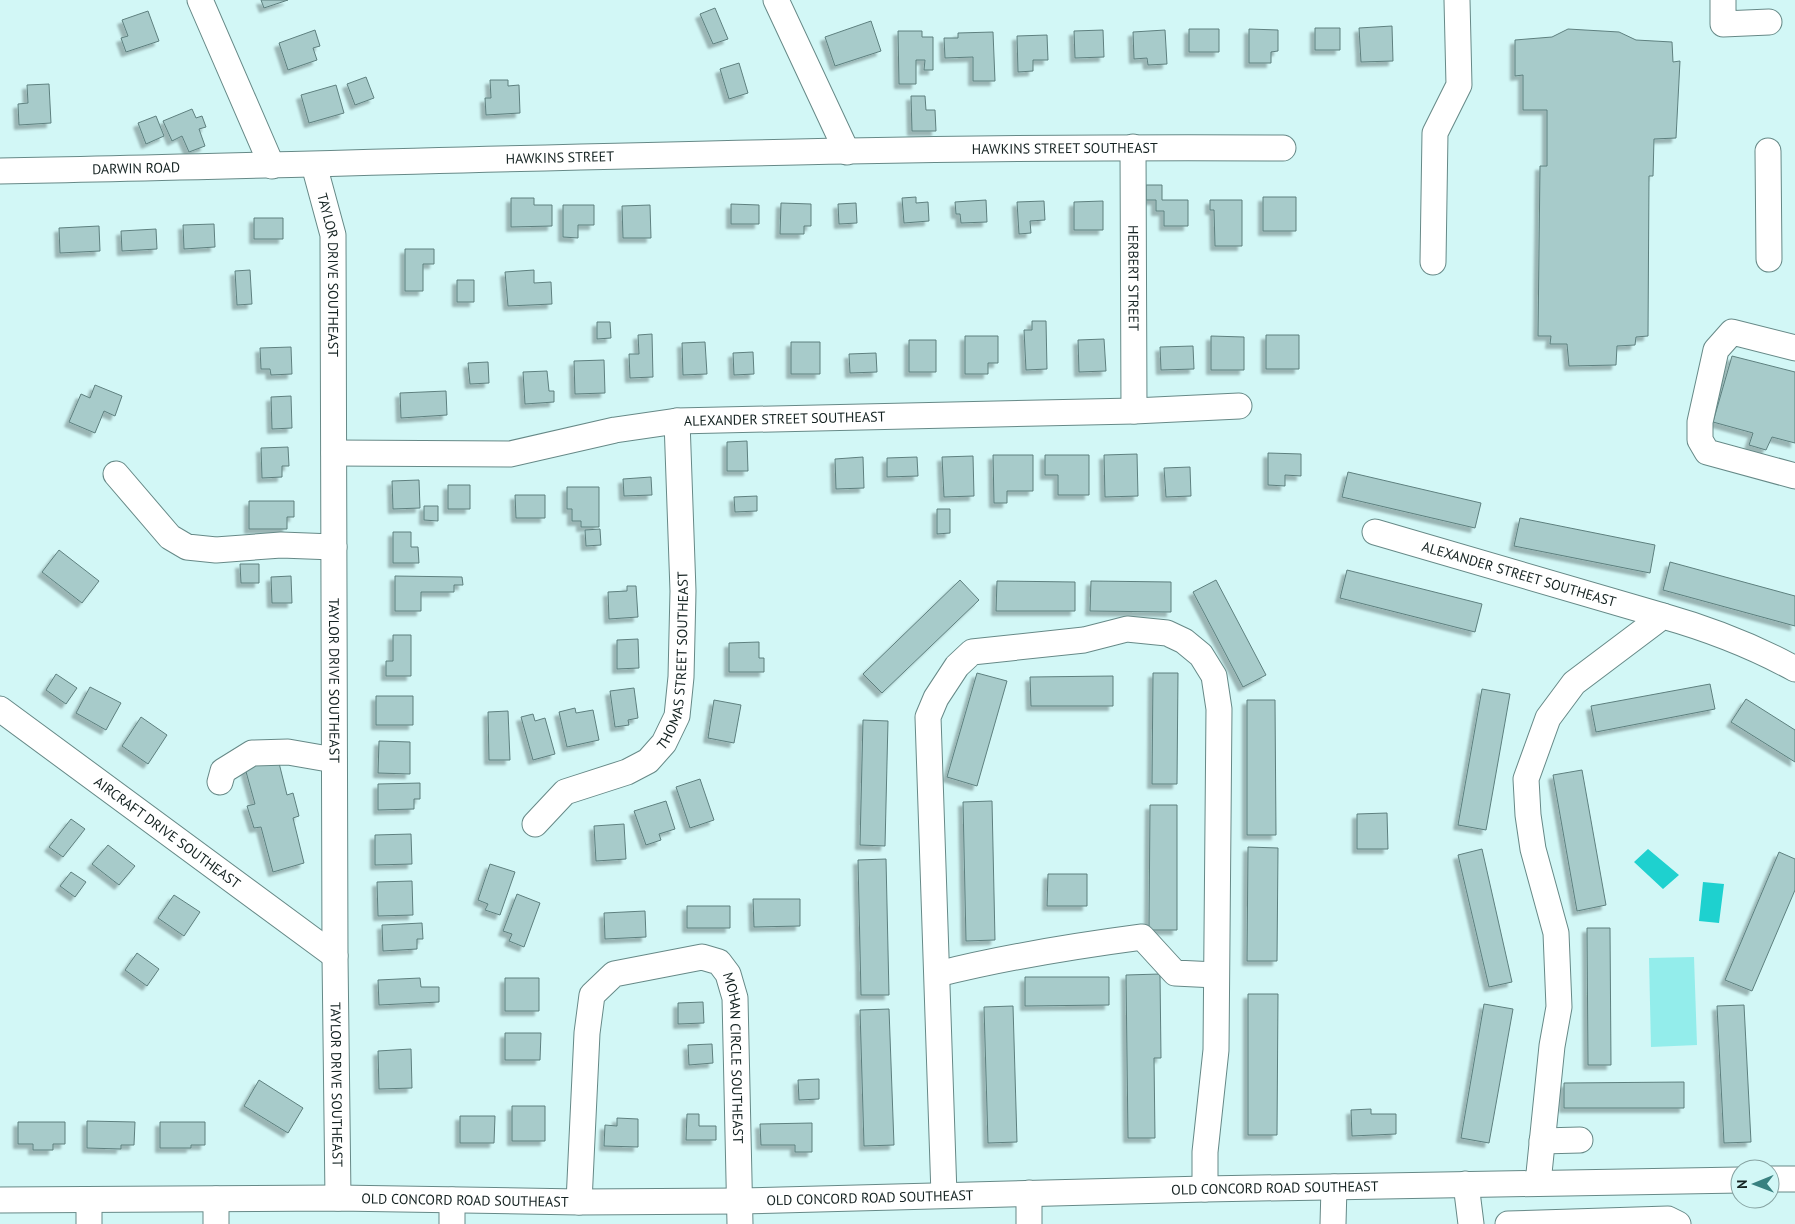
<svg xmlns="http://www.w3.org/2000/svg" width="1795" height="1224" font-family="'PT Sans',sans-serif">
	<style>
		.green { fill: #93edeb }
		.water { fill: #1ed1cf }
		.building { fill: #a7cbca; stroke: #5e807f; filter: url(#shadow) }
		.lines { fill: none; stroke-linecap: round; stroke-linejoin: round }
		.minor-casing { stroke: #668987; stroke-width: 27 }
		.minor { stroke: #fff; stroke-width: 25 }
		.labels { text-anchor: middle; stroke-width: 4; stroke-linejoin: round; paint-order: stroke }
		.street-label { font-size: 14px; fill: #142221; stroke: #d2f7f6 }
	</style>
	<defs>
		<filter id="shadow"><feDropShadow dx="-4.5" dy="4.5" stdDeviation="1" flood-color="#0004"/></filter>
	</defs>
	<rect width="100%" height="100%" fill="#d2f7f6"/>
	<path class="green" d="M1694,957L1697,1045L1651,1047L1649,958Z"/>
	<path class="water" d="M1648,849L1679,875L1663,889L1634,862Z
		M1703,882L1724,884L1719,923L1699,921Z"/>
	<path class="building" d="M261,0H288L264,8Z
		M715,8L728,39L713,44L700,14Z
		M148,11L159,41L126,52L121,38L128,36L122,20Z
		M871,21L881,51L835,66L825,37Z
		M1392,26L1393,61L1361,62L1359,28Z
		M1315,28H1340V50H1315Z
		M1189,29H1219V52H1189Z
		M1249,29L1278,30V51L1271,52V63H1249Z
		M1568,29L1619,32L1636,40L1672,42L1673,62L1680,61L1676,138L1654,139L1653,176H1649L1648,336L1636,337L1635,345L1617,346L1616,365L1569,366L1567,344H1550L1551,336H1538L1540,166H1547V110H1523V75L1515,76V40L1552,37Z
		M315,30L320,46L313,48L317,60L288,70L279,43Z
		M1103,30L1104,57L1075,58L1074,31Z
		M1165,30L1167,64L1148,65L1147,58L1134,59L1133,32Z
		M898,31H922V37H933V70H924L925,60H916V84H899Z
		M993,32L995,81H973V57L945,58L944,38H958V33Z
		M1047,35L1048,60H1033V71L1018,72L1017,36Z
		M739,63L748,93L729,99L720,69Z
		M366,77L374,98L355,105L347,84Z
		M490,80H508V86L519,85L520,113L486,115L485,98H491Z
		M49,84L51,123L19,125L18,104L28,103L27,85Z
		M336,85L344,113L309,123L301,95Z
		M911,96H925L926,110H935L936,131H912Z
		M192,109L196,118L202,116L206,127L199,129L205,146L189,152L182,136L172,141L163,121Z
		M156,116L164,136L146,144L138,123Z
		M1146,185H1162V200H1188V226H1164V211H1156V200H1146Z
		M916,197V203L928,202L929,221L904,223L902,198Z
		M1263,197H1296V231H1263Z
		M511,198H534V205H552V226L511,227Z
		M986,200L987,222L961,223L960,214H956L955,202Z
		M1210,200H1242V246H1215L1214,210H1210Z
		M1044,201L1045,220L1030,221L1031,233L1019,234L1017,202Z
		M1103,201V230H1074V202Z
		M781,203L811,204V226H804V234H780Z
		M856,203L857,223L839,224L838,204Z
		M731,204L759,205V224H731Z
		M563,205H594V225H578V238L563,237Z
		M650,205L651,238H623L622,206Z
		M254,218H283V239H254Z
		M214,224L215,247L184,249L183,225Z
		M99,226L100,251L60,253L59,228Z
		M156,229L157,249L122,251L121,231Z
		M405,249H434V264H423V291H405Z
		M250,270L252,304L237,305L235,271Z
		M534,270V283L551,282L552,304L508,306L505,272Z
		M457,280H474V302H457Z
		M1032,321H1046L1047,369L1026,370L1024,330H1032Z
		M597,322H610L611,338L597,339Z
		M652,334L653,377L630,378L629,354H639L638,335Z
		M1266,335H1299V369H1266Z
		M965,336H998V363H988V374H965Z
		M1211,336L1244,337V370H1211Z
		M1104,339L1106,371L1079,372L1078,340Z
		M909,340H936V372H909Z
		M705,342L707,374L683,375L682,343Z
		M791,342H820V374H791Z
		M1193,346L1194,369L1161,370L1160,347Z
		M291,347L292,374L271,375L270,369H261L260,348Z
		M753,352L754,374L734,375L733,353Z
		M876,353L877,372L850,373L849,354Z
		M1732,356L1795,372V443L1772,437L1766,450L1749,445L1753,433L1713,422Z
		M604,360L605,393L575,394L574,361Z
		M488,362L489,383L470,384L468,363Z
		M547,371L549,391H554V402L525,404L523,372Z
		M95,385L122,396L115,416L104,411L95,433L69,422L81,394L90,398Z
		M446,391L447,415L401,418L400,393Z
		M291,396L292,428L272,429L271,397Z
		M747,441L748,471H727V442Z
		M288,447L289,466H282V477L262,478L261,448Z
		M1268,453L1301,454V476L1285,475V486L1268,485Z
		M1137,454L1138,496L1105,497L1104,455Z
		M993,455H1033V491H1007V503H994Z
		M1045,455H1089V495H1058V475H1045Z
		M973,456L974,496L944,497L942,457Z
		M863,457L864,488L836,489L835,459Z
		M917,457L918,476L887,477V458Z
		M1190,467L1191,496L1166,497L1164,468Z
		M1348,472L1481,503L1475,528L1342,497Z
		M651,477L652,495L624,496L623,479Z
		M419,480L420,508L393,509L392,481Z
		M448,485H470V509H448Z
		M567,487H599V527H581V521H572V509H567Z
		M515,495H545V518H516Z
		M757,496V511L735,512L734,497Z
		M249,501H294V517H287V529H249Z
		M424,506H438V521L424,520Z
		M937,509H950V533L937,534Z
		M1520,518L1655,545L1650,573L1514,546Z
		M600,529L601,545L586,546L585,530Z
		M393,532H411V547H418L419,563H393Z
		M59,550L99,581L82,603L42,572Z
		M1670,562L1795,596V626L1663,590Z
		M240,564H259V583H241Z
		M1347,570L1482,604L1475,632L1340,598Z
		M291,576L292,603H272L271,577Z
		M395,576L462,577L463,585H454V592H421V611H395Z
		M960,580L979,600L882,693L863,674Z
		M1216,580L1266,675L1243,687L1193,592Z
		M997,581L1075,582V611H996Z
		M1091,581L1171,582V612L1090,611Z
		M627,586H636L638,617L609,619L608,592L627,591Z
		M393,635H411V676H386V661H393Z
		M638,639L639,668L617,669V640Z
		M759,642V658H764V672H729V643Z
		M977,673L1007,681L977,786L947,777Z
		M1153,673H1178L1177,784H1152Z
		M56,674L77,688L66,704L46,690Z
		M1113,676V706H1031L1030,677Z
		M1710,684L1715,709L1596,732L1591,706Z
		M90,687L121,703L106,730L76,713Z
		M634,688L638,718L628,720L629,725L615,727L610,691Z
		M1482,689L1510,694L1486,830L1458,825Z
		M376,696H413V725H376Z
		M1746,699L1795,730V762L1731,722Z
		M714,700L741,705L734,743L708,738Z
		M1247,700H1275L1276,835H1247Z
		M575,708L576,713L593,710L599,740L567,747L559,712Z
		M508,711L510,760H489L488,712Z
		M533,714L535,721L545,718L555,754L533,760L521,717Z
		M141,717L167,735L148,764L122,746Z
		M863,720L888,721L885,846L860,845Z
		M379,741L410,742V774L378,773Z
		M278,759L287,795L293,793L299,816L293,818L304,863L273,872L261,827L254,828L247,806L255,804L245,768Z
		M1582,770L1606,905L1577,911L1553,775Z
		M700,779L714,820L690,828L676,787Z
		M420,783V799H414V809L378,810V784Z
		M666,801L675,829L659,834L661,840L646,845L634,811Z
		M992,801L995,940L966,941L963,802Z
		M1150,805H1177V930H1149Z
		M1387,813L1388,849H1357V814Z
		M71,819L85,829L63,857L49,847Z
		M624,824L626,859L596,861L594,826Z
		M411,834L412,864L375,865V835Z
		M108,845L135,866L119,885L92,864Z
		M1248,847L1278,848L1277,961H1247Z
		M1482,849L1512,982L1489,987L1458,855Z
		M1779,852L1795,859V890L1752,991L1725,980Z
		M886,859L889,995H861L858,860Z
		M490,864L515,872L500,915L485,910L488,904L478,900Z
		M71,872L86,882L75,897L60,886Z
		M1048,874H1087V906H1047Z
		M412,881L413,915L378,916L377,882Z
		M517,894L540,903L524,947L509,941L512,934L503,931Z
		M174,895L200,912L184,936L158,918Z
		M753,899H800V926L754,927Z
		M687,906H730V928H687Z
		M645,911L646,937L605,939L604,913Z
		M422,923L423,939H417V949L383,951L382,925Z
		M1587,928H1610L1611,1065H1588Z
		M137,953L159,969L147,986L125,970Z
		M1160,974L1161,1058H1154L1155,1138H1128L1126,975Z
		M1025,977H1109V1005L1025,1006Z
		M420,978L421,987H439V1002L379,1005L378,980Z
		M505,978H539V1011H505Z
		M1248,994H1278L1277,1135H1248Z
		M703,1002L704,1023L678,1024V1003Z
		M1484,1004L1513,1009L1489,1143L1461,1138Z
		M1744,1005L1751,1142L1724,1143L1717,1006Z
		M1013,1006L1017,1142L988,1143L984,1007Z
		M889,1009L894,1145L864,1146L860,1010Z
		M505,1033H541L540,1060H505Z
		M712,1044L713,1063L689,1065L688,1045Z
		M411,1049L412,1088L379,1089L378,1051Z
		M819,1079V1099L799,1100L798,1080Z
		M259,1080L303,1108L288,1133L244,1106Z
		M1684,1082V1108H1564V1083Z
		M512,1106H545V1141H512Z
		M1371,1109V1114H1396V1134L1352,1136L1351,1110Z
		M687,1114H699V1126H716V1140H686Z
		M460,1116H495L494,1143H460Z
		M617,1118L638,1119V1147L604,1146L605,1125L617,1126Z
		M87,1121L135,1122L134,1145H121V1149L87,1148Z
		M18,1122H65V1144H53V1150H33V1144H18Z
		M160,1122H205V1145H191V1148H160Z
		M812,1123V1152H795V1145H761L760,1124Z"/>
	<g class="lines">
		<g class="minor-casing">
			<g id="minor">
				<path d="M200,0L272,166"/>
				<path d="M776,0L847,152"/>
				<path d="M1723,0V24L1769,22"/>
				<path id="s1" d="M1133,147L1134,411"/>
				<path d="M1768,151L1769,259"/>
				<path id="s2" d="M314,165L333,235L335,956L338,1198"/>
				<path id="s3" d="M0,171C428,163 855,145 1283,148"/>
				<path d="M1433,262L1435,133L1459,85L1457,0"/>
				<path d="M1795,348L1732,332L1716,350L1700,422V440L1707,452L1795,476"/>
				<path id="s4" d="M334,453L510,454L615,430L677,421L1134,411L1239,406"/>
				<path d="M116,474L170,537L187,547L216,550L281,545L334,547"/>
				<path id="s5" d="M1375,532L1663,616"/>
				<path id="s6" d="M0,709L335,956"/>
				<path d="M220,782L223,771L252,753L288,752L334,760"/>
				<path id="s7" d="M535,824L565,792L627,772L648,761L664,743L677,716L681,677L683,591L677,421"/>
				<path d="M938,974C1005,957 1074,946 1142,937L1175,973L1216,975"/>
				<path d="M1542,1141L1580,1140"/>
				<path d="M1770,1179H1795"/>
				<path d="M1538,1183L1552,1046L1559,1007L1556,933L1533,849L1528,815L1526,779L1548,718L1574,683L1663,616C1709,629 1753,646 1795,669"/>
				<path d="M1466,1184L1471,1224"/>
				<path d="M1029,1193V1224"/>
				<path d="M944,1195L928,717L936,698L957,666L972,652L1084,640L1127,629L1167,633L1184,641L1201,655L1214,676L1219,709L1216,1050L1205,1152V1189"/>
				<path id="s8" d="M0,1200L338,1198L579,1202L740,1201L1205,1189L1740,1180"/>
				<path d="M89,1200V1224"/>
				<path id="s9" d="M579,1202L587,1033L592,995L614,974L702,957L719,962L728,974L735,998L740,1224"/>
				<path d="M216,1224V1199"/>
				<path d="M452,1224V1200"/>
				<path d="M1333,1224L1334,1187"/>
				<path d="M1508,1224L1668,1219L1678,1224"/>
			</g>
		</g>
		<use href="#minor" class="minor"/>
	</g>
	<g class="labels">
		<g class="street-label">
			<text dy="5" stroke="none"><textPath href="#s3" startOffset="1065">HAWKINS STREET SOUTHEAST</textPath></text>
			<text dy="5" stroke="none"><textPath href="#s3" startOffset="560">HAWKINS STREET</textPath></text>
			<text dy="5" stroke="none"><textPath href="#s3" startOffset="136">DARWIN ROAD</textPath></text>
			<text dy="5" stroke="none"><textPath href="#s2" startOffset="112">TAYLOR DRIVE SOUTHEAST</textPath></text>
			<text dy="5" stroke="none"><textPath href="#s1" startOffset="131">HERBERT STREET</textPath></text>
			<text dy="5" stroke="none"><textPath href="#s4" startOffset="454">ALEXANDER STREET SOUTHEAST</textPath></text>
			<text dy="5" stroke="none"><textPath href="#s5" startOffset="150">ALEXANDER STREET SOUTHEAST</textPath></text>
			<text dy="5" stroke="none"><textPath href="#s7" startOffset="241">THOMAS STREET SOUTHEAST</textPath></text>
			<text dy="5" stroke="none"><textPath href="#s2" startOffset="518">TAYLOR DRIVE SOUTHEAST</textPath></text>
			<text dy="5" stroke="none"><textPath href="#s6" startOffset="208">AIRCRAFT DRIVE SOUTHEAST</textPath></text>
			<text dy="5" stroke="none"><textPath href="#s9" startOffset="445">MOHAN CIRCLE SOUTHEAST</textPath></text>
			<text dy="5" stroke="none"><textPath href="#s2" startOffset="922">TAYLOR DRIVE SOUTHEAST</textPath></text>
			<text dy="5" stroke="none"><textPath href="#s8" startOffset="1275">OLD CONCORD ROAD SOUTHEAST</textPath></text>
			<text dy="5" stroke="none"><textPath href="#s8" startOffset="870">OLD CONCORD ROAD SOUTHEAST</textPath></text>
			<text dy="5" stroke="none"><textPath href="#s8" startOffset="465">OLD CONCORD ROAD SOUTHEAST</textPath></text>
		</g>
	</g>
	<g transform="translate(1755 1184) rotate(269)"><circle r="24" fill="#d2f7f6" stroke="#86a2a1"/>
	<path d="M0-4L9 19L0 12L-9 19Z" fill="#398180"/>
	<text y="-8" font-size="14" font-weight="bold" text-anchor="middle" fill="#142221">N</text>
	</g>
</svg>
